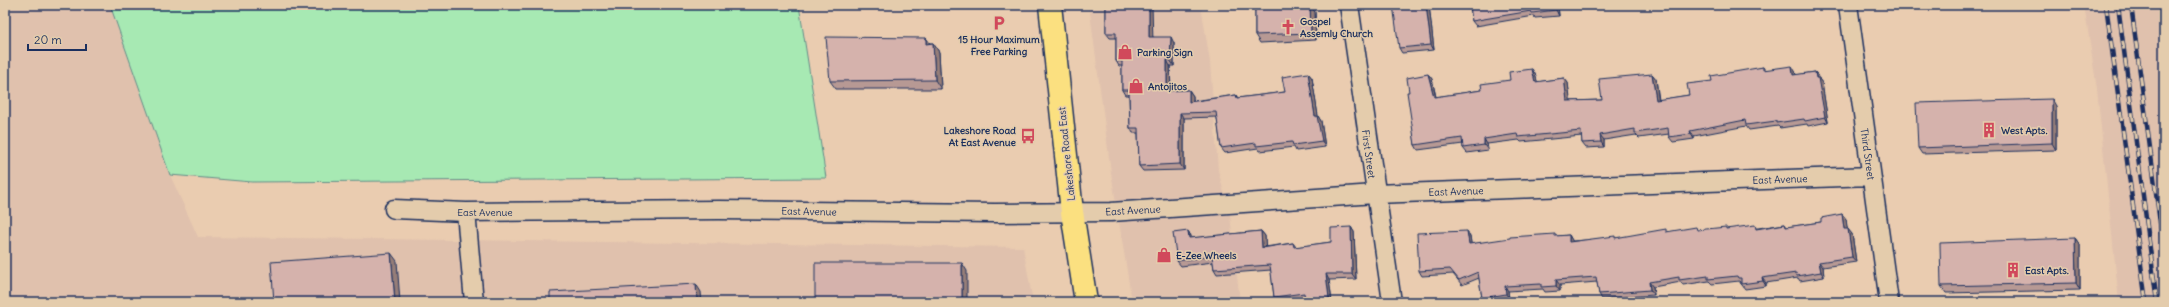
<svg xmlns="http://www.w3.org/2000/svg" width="2169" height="307" font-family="Delius,sans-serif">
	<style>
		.built { fill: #e0c1ad }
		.park { fill: #a7e9b3; stroke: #618c88 }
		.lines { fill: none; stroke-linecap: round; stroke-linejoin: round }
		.street-casing { stroke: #1b2f5e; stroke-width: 21 }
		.primary-casing { stroke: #1b2f5e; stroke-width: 25 }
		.street { stroke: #e4ccac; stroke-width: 18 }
		.primary { stroke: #fbe080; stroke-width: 22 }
		.rail-casing { stroke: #1b2f5e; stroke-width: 4.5 }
		.rail { stroke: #e4ccac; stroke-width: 3; stroke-dasharray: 9; stroke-linecap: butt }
		.wall { fill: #b79994; stroke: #1b2f5e }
		.shaded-wall { fill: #957d78; stroke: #1b2f5e }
		.building { fill: #d5b2ac; stroke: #1b2f5e }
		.labels { text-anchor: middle; stroke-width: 3; stroke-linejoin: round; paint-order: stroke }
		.poi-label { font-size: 10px; font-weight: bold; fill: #1b2f5e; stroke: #e4ccac; text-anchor: start }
		.street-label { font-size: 10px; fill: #1b2f5e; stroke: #e4ccac }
	</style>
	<rect width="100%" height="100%" fill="#eaccb0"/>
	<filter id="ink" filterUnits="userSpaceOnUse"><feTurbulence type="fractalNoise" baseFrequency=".025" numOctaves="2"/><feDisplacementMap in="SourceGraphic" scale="8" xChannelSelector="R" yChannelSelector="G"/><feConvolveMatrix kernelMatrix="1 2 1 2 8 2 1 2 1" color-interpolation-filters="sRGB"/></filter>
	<g filter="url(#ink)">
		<path class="built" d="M5,5H110L170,175L198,237L1023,247L1033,302H5Z
			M1089,5H1201L1210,62L1218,170L1230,215L1240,302H1132L1111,172Z
			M2084,5H2164V302H2119L2097,89Z"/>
		<path class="park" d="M110,5H799L826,178L252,182L170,175Z"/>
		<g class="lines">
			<g class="street-casing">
				<path id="street" d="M1349,5L1392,302
					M1848,5L1889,302
					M394,209L466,212L719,210L995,213L1111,212L1375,194L1871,176
					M466,212L474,302"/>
			</g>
			<g class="primary-casing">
				<path id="primary" d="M1050,5L1072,212L1086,302"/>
			</g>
			<use href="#street" class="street"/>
			<use href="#primary" class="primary"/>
			<g class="rail-casing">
				<path id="rail" d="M2106,5L2146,302
					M2118,5L2157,302
					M2131,5L2164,253"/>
			</g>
			<use href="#rail" class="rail"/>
		</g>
		<path class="wall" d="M1106,5L1153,37L1174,43V66H1170L1171,91L1189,90L1193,96V101L1236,95L1238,98L1285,92L1308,73L1312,78L1318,116L1321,121L1325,147L1296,151L1294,147L1260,151L1258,148L1225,153L1221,148L1217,117L1184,118V170L1143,171L1139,166L1138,133H1133L1130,128L1129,95H1125L1122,90V66H1119L1116,61V38H1110L1106,33Z
			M1255,5H1310L1315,12L1316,40L1260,43L1255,35Z
			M1429,5L1434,50L1402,53L1399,48Z
			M1470,5H1558L1559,16L1535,18L1534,16L1476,26L1472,21Z
			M926,38L930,43H933L939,52L941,89H836L830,81Z
			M1763,67L1765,70L1795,71L1796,75L1815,72L1819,77V79L1822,83L1828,122L1808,126L1807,124L1780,128L1778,126L1749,130L1746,126L1694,136V139L1673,142L1669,137V134L1639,138L1636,135L1604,140V147L1586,148L1582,143V136L1521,142L1519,140L1487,144L1488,150L1467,153L1463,148V144L1418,150L1415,145L1409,92L1428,74L1432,79L1436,97L1482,90L1510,80L1532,69L1535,74L1537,82L1564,78L1568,83L1570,101L1602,100L1652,74L1656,79L1659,100L1689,95L1712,81Z
			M2056,106V150L1922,154L1918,148Z
			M1842,214L1846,219L1847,229L1852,234L1856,262L1823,267L1824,277L1800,281L1798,278L1766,283V286L1745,289L1739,281L1712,284L1709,281L1683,285L1681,282L1653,287L1654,295L1602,299L1599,294L1597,282L1560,285V291L1545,292L1543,289L1508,291L1509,299L1489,302H1485L1482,298L1479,278L1462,285L1453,274L1422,276L1419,271L1467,231L1470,236L1471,244L1569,235L1572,241L1616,238L1668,232L1758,228L1785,224L1787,227L1821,222Z
			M1351,227L1354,232L1356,279L1329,280L1332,302H1306L1305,298L1278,302L1274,297L1271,270L1217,274L1214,269L1213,262L1181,266L1177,261L1188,231L1191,236L1192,238L1261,231L1265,236V247L1293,243L1296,247L1331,242Z
			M2075,238L2080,245V290L1946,293L1941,286Z"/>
		<path class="shaded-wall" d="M1149,5H1152L1153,43L1149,37Z
			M1310,5L1315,12L1316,40L1311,33Z
			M1426,5H1429L1434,50L1431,45Z
			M1555,5H1558L1559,16L1556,10Z
			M1171,37L1174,43V66L1170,60Z
			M926,38L932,47L926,44Z
			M933,43L939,52L941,89L935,80Z
			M1167,60L1170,66L1171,96L1167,91Z
			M1792,66L1795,71L1797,80L1793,75Z
			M1532,69L1535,74L1539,87L1535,82Z
			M1815,72L1819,77V79L1822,83L1828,122L1825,117Z
			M1308,73L1312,78L1318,116L1321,121L1325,147L1322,141L1315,116Z
			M1428,74L1432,79L1437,102L1434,97Z
			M1652,74L1656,79L1659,105L1656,100Z
			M1564,78L1568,83L1571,106L1567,101Z
			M1189,90L1193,96V107L1189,102Z
			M2052,99L2056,106V150L2052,143Z
			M1180,113L1184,118V170L1180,164Z
			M1690,131L1694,136V139L1691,134Z
			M1600,135L1604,140V147L1601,142Z
			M1484,139L1487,144L1488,150L1484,145Z
			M1842,214L1846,219L1848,234L1844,229Z
			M1351,227L1354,232L1356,279L1352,274Z
			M1848,229L1852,234L1856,262L1852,257Z
			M1188,231L1191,236L1192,243L1189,238Z
			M1261,231L1265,236L1266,253L1262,248Z
			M1467,231L1470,236L1472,249L1469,244Z
			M1569,235L1572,240L1573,247L1569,242Z
			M2075,238L2080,245V290L2076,283Z
			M391,253L397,261L400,302H395Z
			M1819,262L1823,267L1824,277L1821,272Z
			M962,263L967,271V302H962Z
			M1326,274L1329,280L1332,302L1329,298Z
			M1762,278L1766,283V286L1763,281Z
			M1556,280L1560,285V291L1556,286Z
			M1649,282L1653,287L1654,295L1650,290Z
			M696,284L701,292L702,302H697Z
			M1505,286L1508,291L1509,299L1506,294Z"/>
		<path class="building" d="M1106,5H1149V37H1171L1170,60H1167V91L1189,90V102L1236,95L1237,98L1285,92L1282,77L1308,73L1315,116H1317L1322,141L1293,145L1292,142L1256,146V143L1221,148L1216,112L1180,113V164L1139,166L1138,128H1130L1129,90H1122V61H1116V33H1106Z
			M1255,5H1310L1311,33L1255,35Z
			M1393,5H1426L1431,45L1399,48Z
			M1470,5H1555L1556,10L1532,13L1531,11L1472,21Z
			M826,37L926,38V44L933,43L935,80L830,81Z
			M1792,66L1793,75L1815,72L1816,78H1818L1825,117L1805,121L1804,119L1776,123V121L1746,125L1745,120L1690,131L1691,134L1669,137L1668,128L1635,133V129L1600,135L1601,142L1582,143L1581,131L1518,137L1517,134L1484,139V145L1463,148L1462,138L1415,145L1407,92H1409L1407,78L1428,74L1434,97L1482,90L1481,84L1510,80L1509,72L1532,69L1535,82L1564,78L1567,101L1602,100L1599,79L1652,74L1656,100L1689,95L1687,84L1712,81L1711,76L1763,67V70Z
			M2052,99V143L1918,148L1916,103Z
			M1842,214L1844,229H1848L1852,257L1819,262L1821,272L1797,276L1796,273L1762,278L1763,281L1741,284V278H1738L1737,276L1708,279V276L1679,280V277L1649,282L1650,290L1599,294L1596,277L1556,280V286L1541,287V284L1505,286L1506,294L1482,298L1478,272L1459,280L1450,269L1419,271L1417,233L1467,231L1469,244L1510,238V237L1555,234V236L1569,235V242L1615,236V238L1666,229V232L1696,227L1697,230L1726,227V229L1755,225L1756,229L1785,224L1786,227L1821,222V218Z
			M1351,227L1352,274H1326L1329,298L1305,301L1304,293L1274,297L1270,265L1214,269L1212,256L1177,261L1173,233L1188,231L1189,238L1261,231L1262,248L1293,243L1294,247L1331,242V228Z
			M2075,238L2076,283L1941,286L1940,243Z
			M391,253L395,302H274L271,262Z
			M815,263H962V302H815Z
			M696,284L697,302H550V292Z
			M1209,300V302H1198Z"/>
	</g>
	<defs>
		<g id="parking-bare" transform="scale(1.2)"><path d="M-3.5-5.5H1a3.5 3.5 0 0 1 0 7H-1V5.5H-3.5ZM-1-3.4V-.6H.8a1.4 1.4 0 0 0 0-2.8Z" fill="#d1495b" stroke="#e4ccac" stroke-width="2.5" paint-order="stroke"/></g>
		<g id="church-bare" transform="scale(1.2)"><path d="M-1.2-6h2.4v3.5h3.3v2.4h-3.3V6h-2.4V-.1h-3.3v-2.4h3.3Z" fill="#d1495b" stroke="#e4ccac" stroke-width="2.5" paint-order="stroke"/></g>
		<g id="shop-bare" transform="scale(1.2)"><path d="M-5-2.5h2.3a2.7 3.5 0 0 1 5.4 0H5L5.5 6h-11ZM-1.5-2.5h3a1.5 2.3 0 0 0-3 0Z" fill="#d1495b" stroke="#e4ccac" stroke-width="2.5" paint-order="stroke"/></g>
		<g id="building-bare" transform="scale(1.2)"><path d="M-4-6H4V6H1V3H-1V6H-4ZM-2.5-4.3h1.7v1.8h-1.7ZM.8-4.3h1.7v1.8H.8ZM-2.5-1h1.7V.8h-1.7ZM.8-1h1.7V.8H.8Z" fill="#d1495b" stroke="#e4ccac" stroke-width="2.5" paint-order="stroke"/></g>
		<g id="bus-bare" transform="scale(1.2)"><path d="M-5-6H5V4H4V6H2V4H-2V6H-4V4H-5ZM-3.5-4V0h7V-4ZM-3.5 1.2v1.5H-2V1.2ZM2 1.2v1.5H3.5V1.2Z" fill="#d1495b" stroke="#e4ccac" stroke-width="2.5" paint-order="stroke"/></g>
	</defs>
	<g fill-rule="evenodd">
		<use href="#parking-bare" x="999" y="23"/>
		<use href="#church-bare" x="1288" y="27"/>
		<use href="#shop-bare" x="1125" y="52"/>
		<use href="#shop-bare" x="1136" y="86"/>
		<use href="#building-bare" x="1989" y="130"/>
		<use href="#bus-bare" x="1028" y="136"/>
		<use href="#shop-bare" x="1164" y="255"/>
		<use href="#building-bare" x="2013" y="270"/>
	</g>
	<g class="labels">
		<g class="poi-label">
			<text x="1300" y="25">Gospel<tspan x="1300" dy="12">Assemly Church</tspan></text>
			<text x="999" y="43" text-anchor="middle">15 Hour Maximum<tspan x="999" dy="12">Free Parking</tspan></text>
			<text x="1137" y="56">Parking Sign</text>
			<text x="1148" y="90">Antojitos</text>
			<text x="1016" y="134" text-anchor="end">Lakeshore Road<tspan x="1016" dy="12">At East Avenue</tspan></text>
			<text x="2001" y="134">West Apts.</text>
			<text x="1176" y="259">E-Zee Wheels</text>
			<text x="2025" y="274">East Apts.</text>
		</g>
		<g class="street-label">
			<text transform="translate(1066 154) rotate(-96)" y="4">Lakeshore Road East</text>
			<text transform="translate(1369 154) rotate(82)" y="4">First Street</text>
			<text transform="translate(1868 154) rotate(82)" y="4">Third Street</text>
			<text transform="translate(1780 179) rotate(-2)" y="4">East Avenue</text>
			<text transform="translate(1456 191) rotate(-2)" y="4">East Avenue</text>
			<text transform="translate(1133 210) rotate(-3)" y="4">East Avenue</text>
			<text transform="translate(809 211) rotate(1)" y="4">East Avenue</text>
			<text x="485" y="216">East Avenue</text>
		</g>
	</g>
	<rect width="2169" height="307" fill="none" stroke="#e4ccac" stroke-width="20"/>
	<rect x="10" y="10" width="2149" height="287" fill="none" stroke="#1b2f5e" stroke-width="1.5" filter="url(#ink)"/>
	<path d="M28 44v6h58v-6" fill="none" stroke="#1b2f5e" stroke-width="2"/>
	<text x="34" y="44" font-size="12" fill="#1b2f5e" stroke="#e4ccac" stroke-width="3" paint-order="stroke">20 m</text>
</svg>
